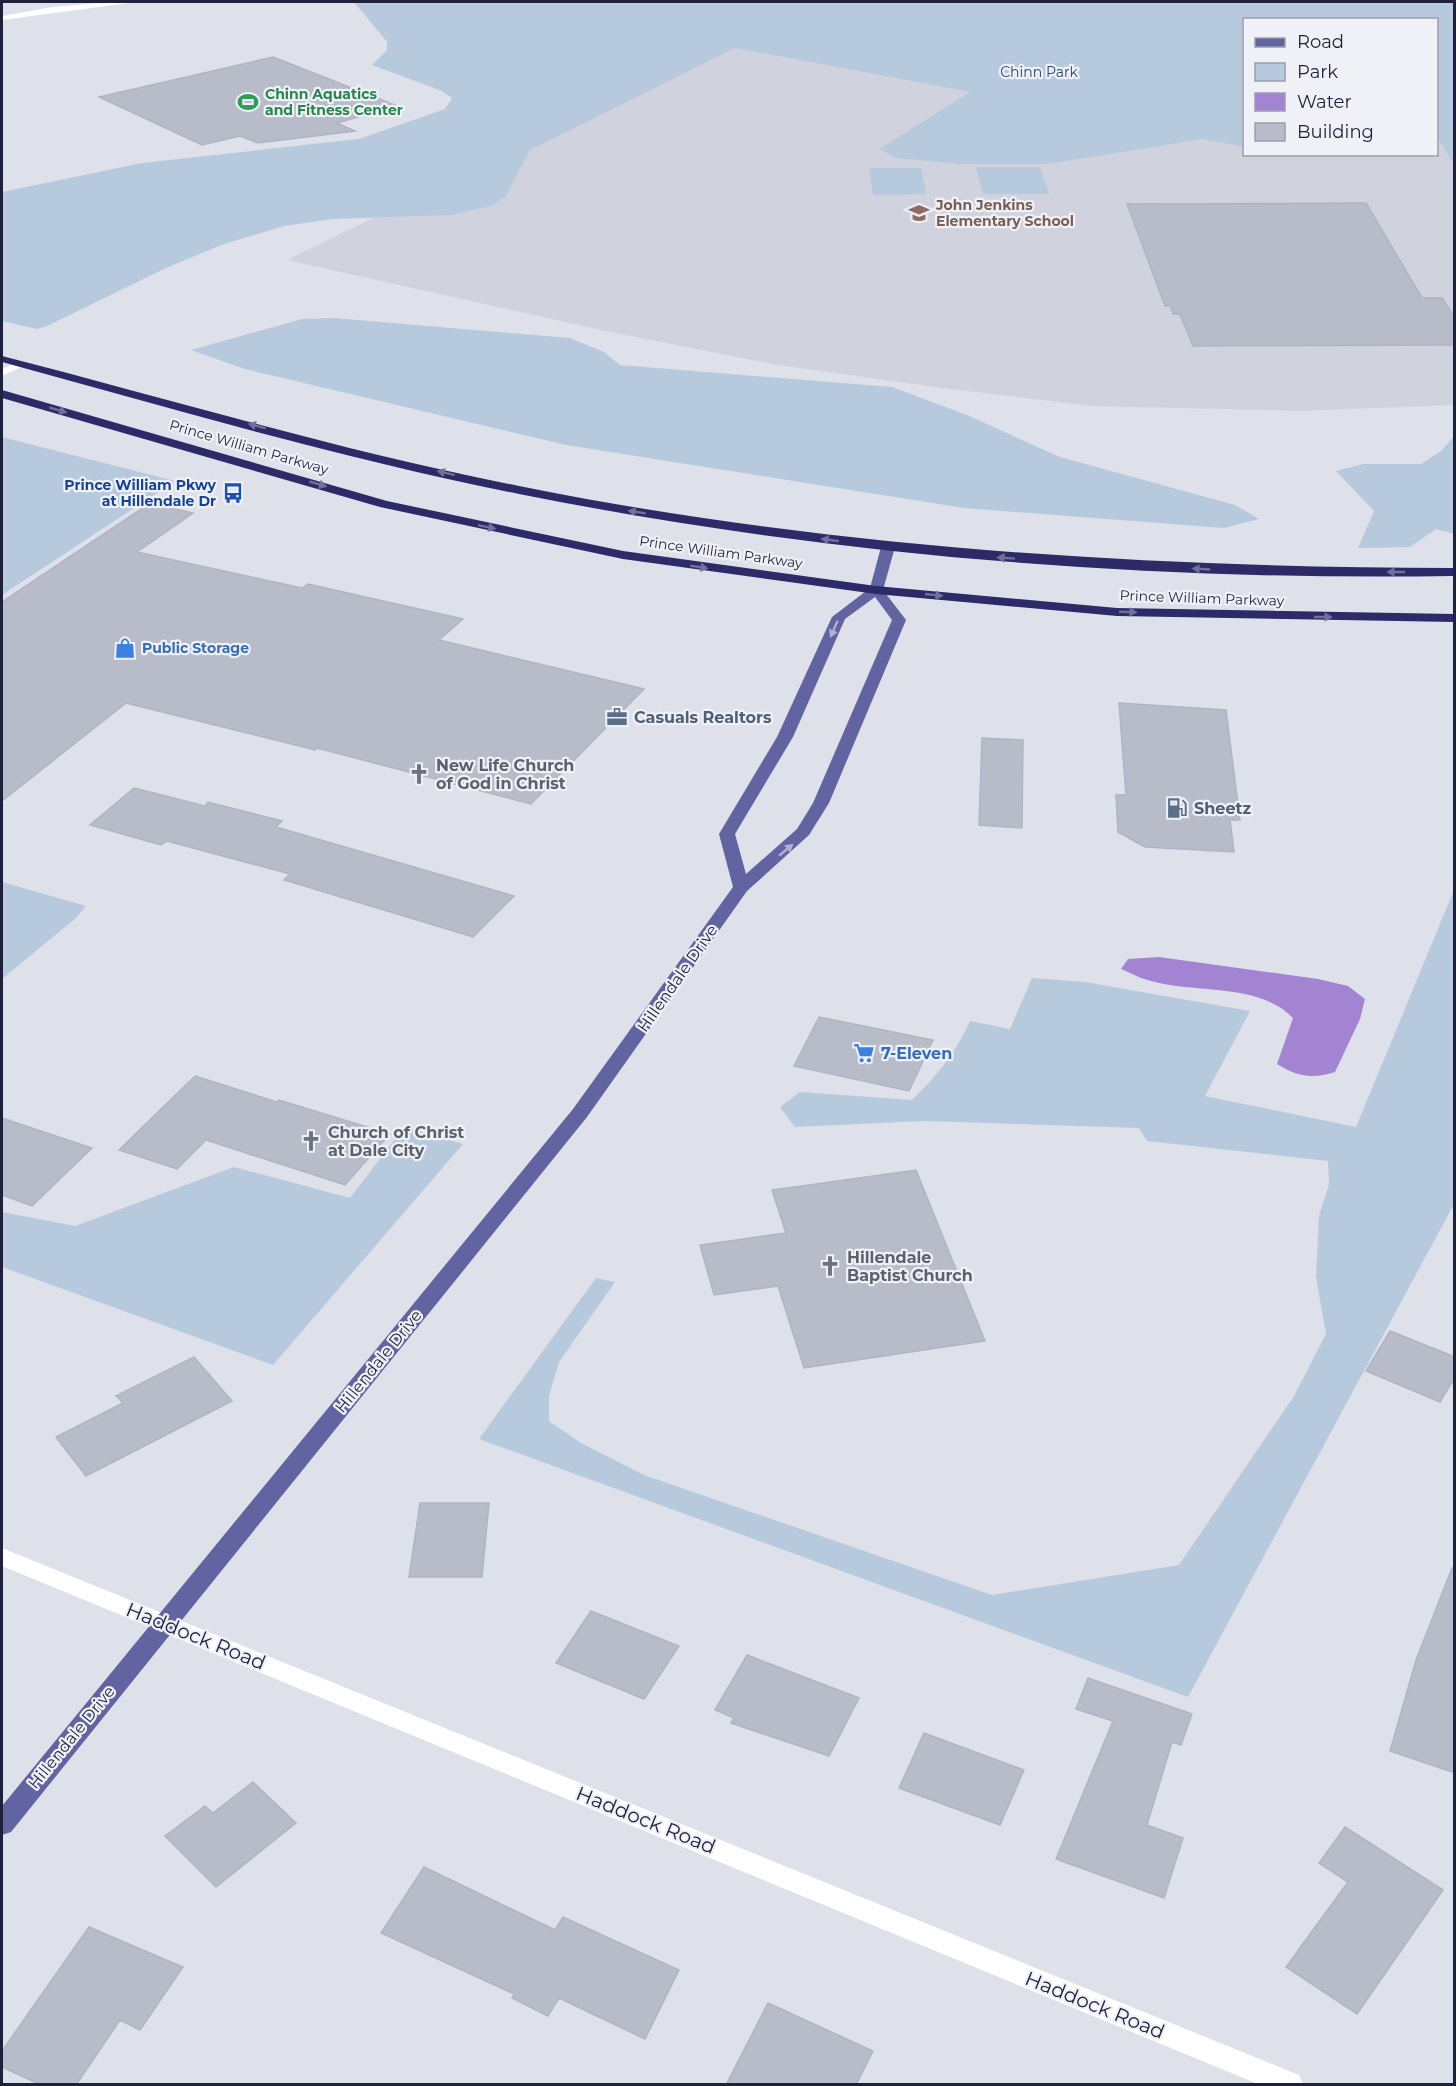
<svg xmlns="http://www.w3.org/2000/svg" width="1456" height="2086" font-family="Montserrat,sans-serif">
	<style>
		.built { fill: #d0d3de }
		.green { fill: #b7c9dc }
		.water { fill: #a384d2 }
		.building { fill: #b8bbc8; stroke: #b1b4c4; stroke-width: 1.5 }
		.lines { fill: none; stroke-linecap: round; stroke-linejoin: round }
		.minor { fill: #fff; fill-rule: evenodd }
		.major { fill: #6263a1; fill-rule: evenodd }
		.highway { fill: #2d2b67; fill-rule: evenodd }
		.oneway { fill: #717099 }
		.oneway2 { fill: #b0b1d0 }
		.labels { text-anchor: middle; stroke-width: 4.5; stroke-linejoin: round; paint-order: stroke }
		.far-park-label { font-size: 14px; fill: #294572; stroke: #eff1f7 }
		.far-leisure-label { font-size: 14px; font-weight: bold; fill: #27864d; stroke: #eff1f7; text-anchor: start }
		.far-education-label { font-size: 14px; font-weight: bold; fill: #785e54; stroke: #eff1f7; text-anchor: start }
		.far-street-label { font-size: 14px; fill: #1f203b; stroke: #eff1f7 }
		.far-transit-label { font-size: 14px; font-weight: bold; fill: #164399; stroke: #eff1f7; text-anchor: end }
		.far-shop-label { font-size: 14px; font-weight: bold; fill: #366cbe; stroke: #eff1f7; text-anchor: start }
		.service-label { font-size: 16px; font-weight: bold; fill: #4e5e75; stroke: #eff1f7; text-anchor: start }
		.worship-label { font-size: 16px; font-weight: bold; fill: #5b616d; stroke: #eff1f7; text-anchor: start }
		.street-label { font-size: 16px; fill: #1f203b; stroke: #eff1f7 }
		.shop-label { font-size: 16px; font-weight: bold; fill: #366cbe; stroke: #eff1f7; text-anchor: start }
		.near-street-label { font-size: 20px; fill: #1f203b; stroke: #eff1f7 }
	</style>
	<rect width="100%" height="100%" fill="#dfe1ea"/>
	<path class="built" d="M725,46L971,92L886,145L1244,138V154H1436L1437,137L1454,165V405L1301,411L1092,406L942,388L778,365L610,332L287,260Z"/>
	<path class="green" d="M354,2H1454V165L1437,137L1436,20H1244V147L1203,139L1047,164H960L896,158L879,149L970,92L735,48L530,150L505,197L491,206L452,215L333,219L284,226L224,244L166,268L47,326L37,329L2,321V192L142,163L359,139L445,109L452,98L442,91L372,65L387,50V42Z
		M976,167H1040L1049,194H983Z
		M869,168H921L926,194L873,195Z
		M334,318L570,338L604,352L620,365L892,387L967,415L1060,457L1235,505L1259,519L1224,528L964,508L566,445L245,369L191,350L302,319Z
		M1454,436V534L1436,529L1410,547L1358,548L1374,511L1336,471L1363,464H1421L1441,451Z
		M2,437L175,481L2,595Z
		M2,882L86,906L76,918L2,979Z
		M1454,890V1204L1188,1697L479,1439L596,1278L615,1282L559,1362L549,1396V1421L581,1443L644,1475L992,1595L1179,1565L1294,1396L1326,1334L1316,1277L1319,1216L1329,1184L1328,1161L1147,1141L1139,1128L923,1121L795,1127L780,1107L800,1092L912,1100C936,1076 957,1052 970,1021L1010,1029L1032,978L1085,982L1250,1011L1205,1096L1356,1127Z
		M404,1127L463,1144L273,1365L2,1267V1212L75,1226L234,1167L350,1198Z"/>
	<path class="water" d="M1159,957L1318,979L1348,986L1365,999L1360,1019L1335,1072C1313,1079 1297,1077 1277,1064L1293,1018C1258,982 1196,994 1151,981C1141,979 1131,973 1121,969L1128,959Z"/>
	<path class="building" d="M273,57L397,106L337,123L355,131L258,143L240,136L202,145L99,97Z
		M1366,203L1422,298H1442L1455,318V345L1193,346L1180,314H1173L1170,306H1165L1127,204Z
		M150,503L193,513L137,552L302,588L308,584L463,619L439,640L644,689L531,804L317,748L315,750L126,703L2,801V602Z
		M1119,703L1226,710L1240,820H1230L1234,852L1145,847L1118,832L1116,795H1126Z
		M982,738L1023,740L1022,828L979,825Z
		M134,788L205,806L208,802L282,821L276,827L514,896L473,937L284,880L290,874L167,841L161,845L90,825Z
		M819,1017L933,1040L909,1091L794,1066Z
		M195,1076L277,1102L279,1100L390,1134L345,1185L206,1140L177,1169L119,1150Z
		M2,1118L92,1148L32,1206L2,1195Z
		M916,1170L985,1341L804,1368L778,1286L714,1295L700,1245L786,1233L772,1190Z
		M1390,1331L1455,1357V1377L1440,1402L1366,1371Z
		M194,1357L232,1401L86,1476L56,1437L123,1403L116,1396Z
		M420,1503H489L482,1577H409Z
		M1452,1568H1455V1773L1390,1751L1416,1660Z
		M591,1611L679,1646L644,1699L556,1663Z
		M747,1655L859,1698L829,1756L731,1723L734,1718L715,1710Z
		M1088,1678L1192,1714L1181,1745L1172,1742L1147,1825L1183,1838L1164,1898L1056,1859L1113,1721L1076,1709Z
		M924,1733L1024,1770L1000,1825L899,1788Z
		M253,1782L296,1823L216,1887L165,1836L205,1806L213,1813Z
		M1345,1827L1443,1890L1357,2014L1286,1967L1348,1882L1319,1863Z
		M424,1867L555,1930L563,1917L679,1970L645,2039L559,1998L548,2016L512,1998L514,1994L381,1933Z
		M89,1927L183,1967L140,2030L120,2020L76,2085H41L2,2067V2051Z
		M768,2003L873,2051L856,2085H726Z"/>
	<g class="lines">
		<path class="minor" d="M110,2H136L2,20V16L53,7Z
			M20,361L24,362V366L2,376V369Z
			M2,1548L1299,2075L1303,2084H1258L2,1566Z"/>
		<path class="major" d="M888,543L895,547L883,590L906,620L829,803L809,835L747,891L587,1117L11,1832L2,1835V1806L573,1109L733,887L719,834L777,737L832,617L870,588L881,547ZM875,597L892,620L813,803L797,829L746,874L735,834L793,737L845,619Z"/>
		<path class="highway" d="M2,356C174,400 344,452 519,486C827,548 1140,567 1454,568V576C1142,581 825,555 519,494C344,459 173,409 2,362Z
			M2,390L387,501L623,551L876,586L1117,608L1454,614V622L1117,616L876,594L623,559L380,507L2,398Z"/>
	</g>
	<defs><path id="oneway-solid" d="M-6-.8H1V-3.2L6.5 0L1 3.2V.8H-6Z" transform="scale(1.5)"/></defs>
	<g class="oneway">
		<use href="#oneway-solid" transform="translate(58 410) rotate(16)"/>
		<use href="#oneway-solid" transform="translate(257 426) rotate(-165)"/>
		<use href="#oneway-solid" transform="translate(446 473) rotate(-166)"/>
		<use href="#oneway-solid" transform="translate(318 484) rotate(16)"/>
		<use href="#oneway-solid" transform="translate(637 512) rotate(-171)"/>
		<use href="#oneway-solid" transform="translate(487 527) rotate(12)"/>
		<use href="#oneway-solid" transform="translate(830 540) rotate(-172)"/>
		<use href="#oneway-solid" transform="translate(1006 558) rotate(-176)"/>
		<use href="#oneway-solid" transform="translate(699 567) rotate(9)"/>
		<use href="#oneway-solid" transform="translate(1201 569) rotate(-177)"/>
		<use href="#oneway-solid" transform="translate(1396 572) rotate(180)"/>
		<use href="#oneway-solid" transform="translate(934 595) rotate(6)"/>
		<use href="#oneway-solid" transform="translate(1128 612) rotate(2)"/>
		<use href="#oneway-solid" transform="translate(1323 617)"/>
	</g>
	<g class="oneway2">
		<use href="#oneway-solid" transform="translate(834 629) rotate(114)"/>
		<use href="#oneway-solid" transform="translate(786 850) rotate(-40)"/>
	</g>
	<defs>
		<g id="stadium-bare" transform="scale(1.62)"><path d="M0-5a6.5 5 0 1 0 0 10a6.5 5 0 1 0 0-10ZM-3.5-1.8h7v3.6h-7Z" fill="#2e9e5b" stroke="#eff1f7" stroke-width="2.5" paint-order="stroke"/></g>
		<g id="school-bare" transform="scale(1.62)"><path d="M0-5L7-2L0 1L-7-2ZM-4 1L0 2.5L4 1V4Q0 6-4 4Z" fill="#8d6e63" stroke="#eff1f7" stroke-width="2.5" paint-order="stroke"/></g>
		<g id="bus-bare" transform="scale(1.62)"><path d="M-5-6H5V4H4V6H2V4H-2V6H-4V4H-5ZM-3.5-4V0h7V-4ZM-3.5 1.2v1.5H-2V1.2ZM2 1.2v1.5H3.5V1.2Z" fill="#1a4fb4" stroke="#eff1f7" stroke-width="2.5" paint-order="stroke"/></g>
		<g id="shop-bare" transform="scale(1.62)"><path d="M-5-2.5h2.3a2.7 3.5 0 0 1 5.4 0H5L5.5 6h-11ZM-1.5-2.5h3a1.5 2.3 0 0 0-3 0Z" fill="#3f7fe0" stroke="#eff1f7" stroke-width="2.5" paint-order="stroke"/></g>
		<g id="office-bare" transform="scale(1.62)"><path d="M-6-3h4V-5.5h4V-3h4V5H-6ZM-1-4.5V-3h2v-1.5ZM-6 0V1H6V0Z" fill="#5c6f8a" stroke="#eff1f7" stroke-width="2.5" paint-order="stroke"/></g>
		<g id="church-bare" transform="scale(1.62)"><path d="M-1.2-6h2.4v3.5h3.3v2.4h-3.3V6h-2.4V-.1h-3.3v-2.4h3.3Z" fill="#6b7280" stroke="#eff1f7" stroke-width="2.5" paint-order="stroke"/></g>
		<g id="fuel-bare" transform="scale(1.62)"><path d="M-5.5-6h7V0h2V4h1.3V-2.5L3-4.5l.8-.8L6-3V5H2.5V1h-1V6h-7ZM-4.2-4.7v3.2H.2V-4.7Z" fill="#5c6f8a" stroke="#eff1f7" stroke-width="2.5" paint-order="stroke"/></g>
		<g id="supermarket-bare" transform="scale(1.62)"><path d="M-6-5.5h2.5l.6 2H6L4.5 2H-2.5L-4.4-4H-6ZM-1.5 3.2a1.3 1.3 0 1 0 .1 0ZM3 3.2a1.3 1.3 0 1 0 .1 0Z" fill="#3f7fe0" stroke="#eff1f7" stroke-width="2.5" paint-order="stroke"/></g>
	</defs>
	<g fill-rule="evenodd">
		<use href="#stadium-bare" x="248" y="102"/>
		<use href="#school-bare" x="919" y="213"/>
		<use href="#bus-bare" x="233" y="493"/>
		<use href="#shop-bare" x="125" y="648"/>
		<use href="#office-bare" x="617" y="717"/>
		<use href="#church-bare" x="419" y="774"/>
		<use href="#fuel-bare" x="1177" y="808"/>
		<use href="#supermarket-bare" x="864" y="1053"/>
		<use href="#church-bare" x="311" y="1141"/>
		<use href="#church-bare" x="830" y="1266"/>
	</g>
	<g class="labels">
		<g class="far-park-label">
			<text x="1039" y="77">Chinn Park</text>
		</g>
		<g class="far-leisure-label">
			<text x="265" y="99">Chinn Aquatics<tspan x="265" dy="16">and Fitness Center</tspan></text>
		</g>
		<g class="far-education-label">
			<text x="936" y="210">John Jenkins<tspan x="936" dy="16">Elementary School</tspan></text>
		</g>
		<g class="far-street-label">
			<text transform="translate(249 447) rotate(16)" y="5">Prince William Parkway</text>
			<text transform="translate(721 552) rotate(8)" y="5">Prince William Parkway</text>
			<text transform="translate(1202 598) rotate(2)" y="5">Prince William Parkway</text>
		</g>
		<g class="far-transit-label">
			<text x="216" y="490">Prince William Pkwy<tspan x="216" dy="16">at Hillendale Dr</tspan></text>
		</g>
		<g class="far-shop-label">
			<text x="142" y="653">Public Storage</text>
		</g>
		<g class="service-label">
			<text x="634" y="723">Casuals Realtors</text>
			<text x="1194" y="814">Sheetz</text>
		</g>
		<g class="worship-label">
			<text x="436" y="771">New Life Church<tspan x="436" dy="18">of God in Christ</tspan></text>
			<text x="328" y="1138">Church of Christ<tspan x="328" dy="18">at Dale City</tspan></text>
			<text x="847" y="1263">Hillendale<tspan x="847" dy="18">Baptist Church</tspan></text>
		</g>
		<g class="street-label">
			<text transform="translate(677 978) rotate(-55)" y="6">Hillendale Drive</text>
			<text transform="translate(378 1361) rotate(-51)" y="6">Hillendale Drive</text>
			<text transform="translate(71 1737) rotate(-51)" y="6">Hillendale Drive</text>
		</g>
		<g class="shop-label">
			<text x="881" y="1059">7-Eleven</text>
		</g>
		<g class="near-street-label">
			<text transform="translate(196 1636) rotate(22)" y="7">Haddock Road</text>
			<text transform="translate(646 1820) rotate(22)" y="7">Haddock Road</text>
			<text transform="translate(1095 2005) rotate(22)" y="7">Haddock Road</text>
		</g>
	</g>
	<rect width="1456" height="2086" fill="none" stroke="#1f203b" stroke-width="6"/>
	<rect x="1243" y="18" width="195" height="138" fill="#eff1f7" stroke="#9c9dac" stroke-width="1.5"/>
	<rect x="1255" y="38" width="30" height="9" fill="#6263a1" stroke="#9c9dac" stroke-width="1.5"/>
	<text x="1297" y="48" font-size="18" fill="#1f203b">Road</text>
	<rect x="1255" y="63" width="30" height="18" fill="#b7c9dc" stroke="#9c9dac" stroke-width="1.5"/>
	<text x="1297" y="78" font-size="18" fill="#1f203b">Park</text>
	<rect x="1255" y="93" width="30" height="18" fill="#a384d2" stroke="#9c9dac" stroke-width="1.5"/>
	<text x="1297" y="108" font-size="18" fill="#1f203b">Water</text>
	<rect x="1255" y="123" width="30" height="18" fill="#b8bbc8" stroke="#9c9dac" stroke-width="1.5"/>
	<text x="1297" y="138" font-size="18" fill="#1f203b">Building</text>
</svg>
